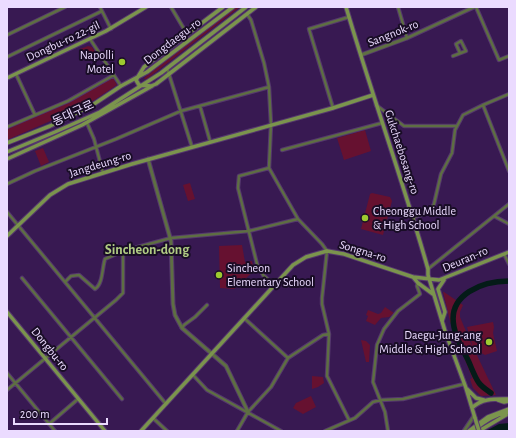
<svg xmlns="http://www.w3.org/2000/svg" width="516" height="438" font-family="'Alegreya Sans','Noto Sans KR',sans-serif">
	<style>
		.green { fill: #661130 }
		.water { fill: #041b18 }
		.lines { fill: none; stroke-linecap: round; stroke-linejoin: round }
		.river { stroke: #041b18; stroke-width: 5.5 }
		.minor-casing { stroke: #55386e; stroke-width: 4.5 }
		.tertiary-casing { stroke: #55386e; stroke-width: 5 }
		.secondary-casing { stroke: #55386e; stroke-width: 5.5 }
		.minor { stroke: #5e6e43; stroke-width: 2.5 }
		.tertiary { stroke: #5e6e43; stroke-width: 3 }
		.secondary { stroke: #7b944d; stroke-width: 3.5 }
		.secondary-bridge-casing { stroke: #55386e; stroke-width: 5.5; stroke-linecap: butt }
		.secondary-bridge { stroke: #7b944d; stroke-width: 3.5 }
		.poi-dot { fill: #9dca30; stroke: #190d26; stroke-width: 1.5 }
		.labels { text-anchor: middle; stroke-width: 4; stroke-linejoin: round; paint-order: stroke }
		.street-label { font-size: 12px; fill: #ebdbff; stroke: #190d26 }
		.poi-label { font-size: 12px; fill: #ebdbff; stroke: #190d26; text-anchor: end }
		.quarter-label { font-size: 14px; font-weight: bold; fill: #b0cb83; stroke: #190d26 }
	</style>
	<rect width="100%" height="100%" fill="#381952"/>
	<path class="green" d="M236,7H240L147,79H144L145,77Z
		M88,46L92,47L98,56L86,60L80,49Z
		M113,78L117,85L87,105L7,140V129L68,103Z
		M365,130L371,151L344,160L337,138Z
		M43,148L49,162L41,166L35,151Z
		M190,183L195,199L188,201L183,185Z
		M372,193L390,197L392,201L383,235L361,229L370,194Z
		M242,245L245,262L252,261L254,271L234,289L220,288L219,246Z
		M443,292H444L463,305L460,312V317L473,348L467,327L493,322L494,327L493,333L497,351L485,355L474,349L496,395L481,396L473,388L470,379L472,378L450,321Z
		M385,307L394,313L389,317L381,318L375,325L366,321L368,316L366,315L368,310L378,314L381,313Z
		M361,340L366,341L370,345L369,362H366Z
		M312,376L323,377L324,383L318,387L312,389Z
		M311,396L316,407L303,414L293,408L296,403Z"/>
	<path class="water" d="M509,423V431H486L499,424Z"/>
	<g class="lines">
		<path class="river" d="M491,393C487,390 482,387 479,383C474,376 471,366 467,358C462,349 456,338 454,327C447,294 483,281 509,281"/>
		<g class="minor-casing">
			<path id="minor" d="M100,7L111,29
				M171,7L187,34
				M398,7L407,38
				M476,7L499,60L509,56
				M247,14L251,20L264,63L269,87L271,124L269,168L298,219L322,244L327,251L322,298V304L329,334L327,376L349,420
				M7,35L65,7
				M90,39L121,86
				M453,56L466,51L461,41L456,44L460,53
				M7,57L102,11
				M167,68L192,147
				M16,74L35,115
				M376,105L404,126H456
				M483,105L509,171
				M200,106L210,141
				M333,108L309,29L349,17
				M87,123L94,139L103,173
				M7,127L68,101L114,75
				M282,150L382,123
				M269,168L239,176L238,188L257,264L263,275L274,285
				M7,184L35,171L116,139L181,111L269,87
				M7,212L166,404
				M494,216L509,224
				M413,217L425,214L431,210L434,204L441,174L452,153L455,130L463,115L483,105L509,94
				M504,254L509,264
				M428,269L509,204
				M22,278L122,399
				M65,282L71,276L79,275L95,289C103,284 102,268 105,259L123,251L171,238L249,231L298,219
				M244,318L288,358
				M182,328L184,325L195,317L207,305
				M7,373L55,431
				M193,375L207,390L281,431
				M7,390L116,300L123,293V251
				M153,418L167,431
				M49,424L78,399
				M237,431L248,412L271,387L288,358L323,335L329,334
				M325,431L355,418L373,402L381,400L403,399L464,384
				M388,431L385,412L373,382L377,345L384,329L398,311L420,294L417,286L418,283"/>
		</g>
		<g class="tertiary-casing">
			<path id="tertiary" d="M361,55L407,38L474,7
				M148,159L171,241L173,304L175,315L182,328L226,366L248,412
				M464,431L474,416"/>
		</g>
		<g class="secondary-casing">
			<path id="secondary" d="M223,7L144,67L136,80L139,85L151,86L156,84L256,7
				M346,7C372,95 403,181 428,269V275L445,331L466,388L475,418
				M7,78L106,31L146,7
				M7,143L50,126L91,106L121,86L147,72L233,7
				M7,152L55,132L100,112L161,73L246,7
				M7,159L82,125L152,86
				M7,236L50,195L68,184L132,164L333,108L373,95
				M413,277L418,283L433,294
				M7,312L105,431
				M442,321L445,312L438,289L444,280
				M467,389L476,398L484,400
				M498,400L504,402L509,401
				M472,408C482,398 495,399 509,399
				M141,431L293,265L306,257L327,251L344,254L413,277L439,280L509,252
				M469,431L488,417L509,409
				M473,431C483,422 495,414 509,412
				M479,431L506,415"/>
		</g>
		<use href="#minor" class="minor"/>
		<use href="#tertiary" class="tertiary"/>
		<use href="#secondary" class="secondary"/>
		<g class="secondary-bridge-casing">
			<path id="secondary-bridge" d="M475,418L479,431"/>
		</g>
		<use href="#secondary-bridge" class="secondary-bridge"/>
	</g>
	<g class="poi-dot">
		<circle cx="122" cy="62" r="4"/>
		<circle cx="365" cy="218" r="4"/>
		<circle cx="219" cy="275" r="4"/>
		<circle cx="489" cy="342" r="4"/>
	</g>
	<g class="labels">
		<g class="street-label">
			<text transform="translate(393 33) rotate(-22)" y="4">Sangnok-ro</text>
			<text transform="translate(63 41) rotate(-25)" y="4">Dongbu-ro 22-gil</text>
			<text transform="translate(172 41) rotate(-37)" y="4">Dongdaegu-ro</text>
			<text transform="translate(73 113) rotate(-25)" y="4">동대구로</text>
			<text transform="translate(402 152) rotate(72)" y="4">Gukchaebosang-ro</text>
			<text transform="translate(100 164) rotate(-17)" y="4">Jangdeung-ro</text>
			<text transform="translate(363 251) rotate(17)" y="4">Songna-ro</text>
			<text transform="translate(465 259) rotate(-23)" y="4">Deuran-ro</text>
			<text transform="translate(50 349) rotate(51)" y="4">Dongbu-ro</text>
		</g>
		<g class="poi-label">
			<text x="114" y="59">Napolli<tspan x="114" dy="14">Motel</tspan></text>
			<text x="373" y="215" text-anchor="start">Cheonggu Middle<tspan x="373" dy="14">&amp; High School</tspan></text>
			<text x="227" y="272" text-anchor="start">Sincheon<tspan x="227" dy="14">Elementary School</tspan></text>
			<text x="481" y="339">Daegu-Jung-ang<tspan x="481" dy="14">Middle &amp; High School</tspan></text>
		</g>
		<g class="quarter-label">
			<text x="147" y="254">Sincheon-dong</text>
		</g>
	</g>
	<rect width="516" height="438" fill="none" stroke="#ebdbff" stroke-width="16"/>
	<path d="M14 418v6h93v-6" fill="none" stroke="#ebdbff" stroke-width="2"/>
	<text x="20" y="418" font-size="12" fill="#ebdbff" stroke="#190d26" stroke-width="3" paint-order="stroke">200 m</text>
</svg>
